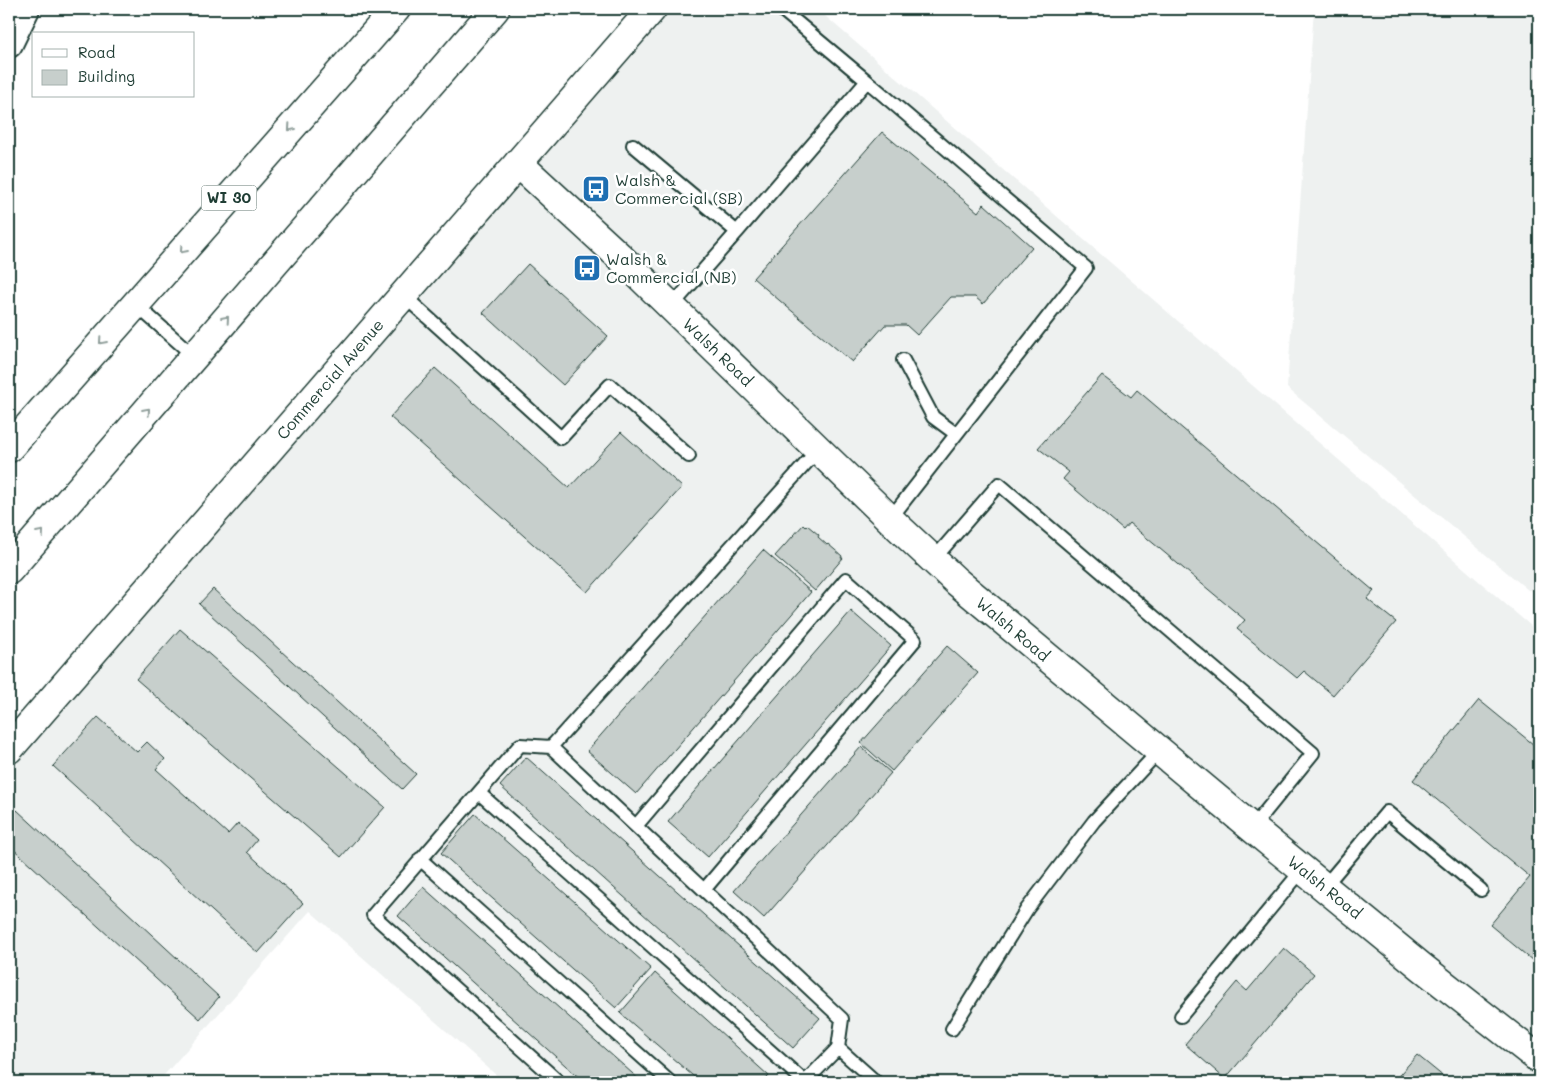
<svg xmlns="http://www.w3.org/2000/svg" width="1548" height="1091" font-family="Mali,sans-serif">
	<style>
		.built { fill: #eef1f0 }
		.building { fill: #c7cfcc; stroke: #1f3d34 }
		.lines { fill: none; stroke-linecap: round; stroke-linejoin: round }
		.service-casing { stroke: #1f3d34; stroke-width: 16 }
		.minor-casing { stroke: #1f3d34; stroke-width: 30 }
		.tertiary-casing { stroke: #1f3d34; stroke-width: 31 }
		.motorway-casing { stroke: #1f3d34; stroke-width: 31 }
		.service { stroke: #fff; stroke-width: 12 }
		.minor { stroke: #fff; stroke-width: 26 }
		.tertiary { stroke: #fff; stroke-width: 28 }
		.motorway { stroke: #fff; stroke-width: 28 }
		.oneway { stroke: #8f9e9a }
		.labels { text-anchor: middle; stroke-width: 5; stroke-linejoin: round; paint-order: stroke }
		.shield { fill: #fff; stroke: #627771; stroke-width: 1 }
		.shield-label { font-size: 15px; font-weight: bold; fill: #1f3d34 }
		.poi-label { font-size: 16px; fill: #1f3d34; stroke: #fff; text-anchor: start }
		.street-label { font-size: 16px; fill: #1f3d34; stroke: #fff }
	</style>
	<rect width="100%" height="100%" fill="#fff"/>
	<filter id="ink" filterUnits="userSpaceOnUse"><feTurbulence type="fractalNoise" baseFrequency=".02" numOctaves="2"/><feDisplacementMap in="SourceGraphic" scale="10" xChannelSelector="R" yChannelSelector="G"/><feConvolveMatrix kernelMatrix="1 2 1 2 8 2 1 2 1" color-interpolation-filters="sRGB"/></filter>
	<g filter="url(#ink)">
		<path class="built" d="M652,9H817L1539,633V1082H504L310,911L158,1082H9V749Z
			M1314,9H1539V591L1528,590L1287,388Z"/>
		<path class="building" d="M882,132L978,212L984,204L1032,247L983,304L975,297H951L917,335L906,325H885L852,362L753,278Z
			M528,264L608,336L563,385L483,313Z
			M435,368L569,488L621,432L682,487L587,592L390,417Z
			M1102,375L1131,397L1137,390L1374,591L1367,599L1396,622L1333,695L1304,671L1297,678L1237,629L1245,620L1129,523L1123,530L1063,479L1069,472L1038,448Z
			M803,525L805,527L807,525L819,535L818,537L827,545L828,544L842,556L841,558H843L815,591L775,556Z
			M763,550L811,592L636,794L587,751Z
			M213,589L416,774L402,789L199,604Z
			M851,611L891,646L708,857L668,822Z
			M180,629L385,807L341,857L136,679Z
			M947,646L978,673L892,771L861,743Z
			M1479,700L1539,749V966L1490,925L1530,877L1413,780Z
			M98,717L137,752L147,742L165,759L156,769L228,834L238,823L257,840L247,852L303,903L258,953L53,766Z
			M861,747L891,773L764,918L734,891Z
			M526,757L820,1018L793,1048L500,786Z
			M17,810L219,997L200,1019L9,845V819Z
			M475,814L651,969L616,1008L441,853Z
			M423,887L642,1082H584L398,916Z
			M1284,948L1314,974L1225,1079L1185,1044L1237,982L1247,991Z
			M655,973L769,1076L763,1082H700L620,1013Z
			M1417,1055L1450,1082H1393Z
			M837,1075L845,1082H831Z"/>
		<g class="lines">
			<g class="service-casing">
				<path id="service" d="M867,81L1086,268L890,519
					M633,145L737,232L671,307
					M737,232L867,81L781,9
					M403,295L561,438L610,385L689,456
					M135,304L194,356
					M903,360L933,417L956,434
					M933,560L999,484L1313,753L1252,828
					M551,747L818,450
					M479,793L805,1082
					M636,826L846,579L915,640L704,890
					M420,859L670,1082
					M1324,887L1387,812L1481,890
					M1181,1016L1303,869
					M952,1029L1027,909L1094,821L1160,750
					M838,1048L876,1082
					M559,1082L373,915L520,745L551,747L842,1019L838,1048L805,1082"/>
			</g>
			<g class="minor-casing">
				<path id="minor" d="M9,44L26,9"/>
			</g>
			<g class="tertiary-casing">
				<path id="tertiary" d="M518,163L620,257L898,527L956,581L1252,828L1423,968L1539,1059
					M9,749L652,9"/>
			</g>
			<g class="motorway-casing">
				<path id="motorway" d="M9,448L396,9
					M9,570L495,9"/>
			</g>
			<use href="#service" class="service"/>
			<use href="#minor" class="minor"/>
			<use href="#tertiary" class="tertiary"/>
			<use href="#motorway" class="motorway"/>
		</g>
		<defs><path id="oneway-chevron" d="M-2-3.5L2.5 0L-2 3.5" fill="none" stroke-width="1.6" stroke-linecap="round" stroke-linejoin="round" transform="scale(1.25)"/></defs>
		<g class="oneway">
			<use href="#oneway-chevron" transform="translate(291 128) rotate(131)"/>
			<use href="#oneway-chevron" transform="translate(183 250) rotate(131)"/>
			<use href="#oneway-chevron" transform="translate(226 319) rotate(-49)"/>
			<use href="#oneway-chevron" transform="translate(102 341) rotate(131)"/>
			<use href="#oneway-chevron" transform="translate(147 411) rotate(-49)"/>
			<use href="#oneway-chevron" transform="translate(41 533) rotate(-49)"/>
		</g>
	</g>
	<defs>
		<g id="bus-square" transform="scale(1.4375)"><rect x="-9" y="-9" width="18" height="18" rx="4" fill="#1f6fb2" stroke="#fff"/><path d="M-5-6H5V4H4V6H2V4H-2V6H-4V4H-5ZM-3.5-4V0h7V-4ZM-3.5 1.2v1.5H-2V1.2ZM2 1.2v1.5H3.5V1.2Z" fill="#fff"/></g>
	</defs>
	<g fill-rule="evenodd">
		<use href="#bus-square" x="596" y="189"/>
		<use href="#bus-square" x="587" y="268"/>
	</g>
	<g class="labels">
		<rect class="shield" x="201.5" y="185.5" width="55" height="25" rx="4"/>
		<g class="shield-label">
			<text x="229" y="203">WI 30</text>
		</g>
		<g class="poi-label">
			<text x="615" y="186">Walsh &amp;<tspan x="615" dy="18">Commercial (SB)</tspan></text>
			<text x="606" y="265">Walsh &amp;<tspan x="606" dy="18">Commercial (NB)</tspan></text>
		</g>
		<g class="street-label">
			<text transform="translate(718 352) rotate(44)" y="6">Walsh Road</text>
			<text transform="translate(330 379) rotate(-49)" y="6">Commercial Avenue</text>
			<text transform="translate(1013 629) rotate(40)" y="6">Walsh Road</text>
			<text transform="translate(1325 887) rotate(39)" y="6">Walsh Road</text>
		</g>
	</g>
	<rect width="1548" height="1091" fill="none" stroke="#fff" stroke-width="30"/>
	<rect x="15" y="15" width="1518" height="1061" fill="none" stroke="#1f3d34" stroke-width="2" filter="url(#ink)"/>
	<rect x="32" y="32" width="162" height="65" fill="#ffffff" stroke="#a5b1ae"/>
	<rect x="42" y="49" width="25" height="8" fill="#ffffff" stroke="#a5b1ae"/>
	<text x="78" y="58" font-size="15" fill="#1f3d34">Road</text>
	<rect x="42" y="70" width="25" height="15" fill="#c7cfcc" stroke="#a5b1ae"/>
	<text x="78" y="82" font-size="15" fill="#1f3d34">Building</text>
</svg>
